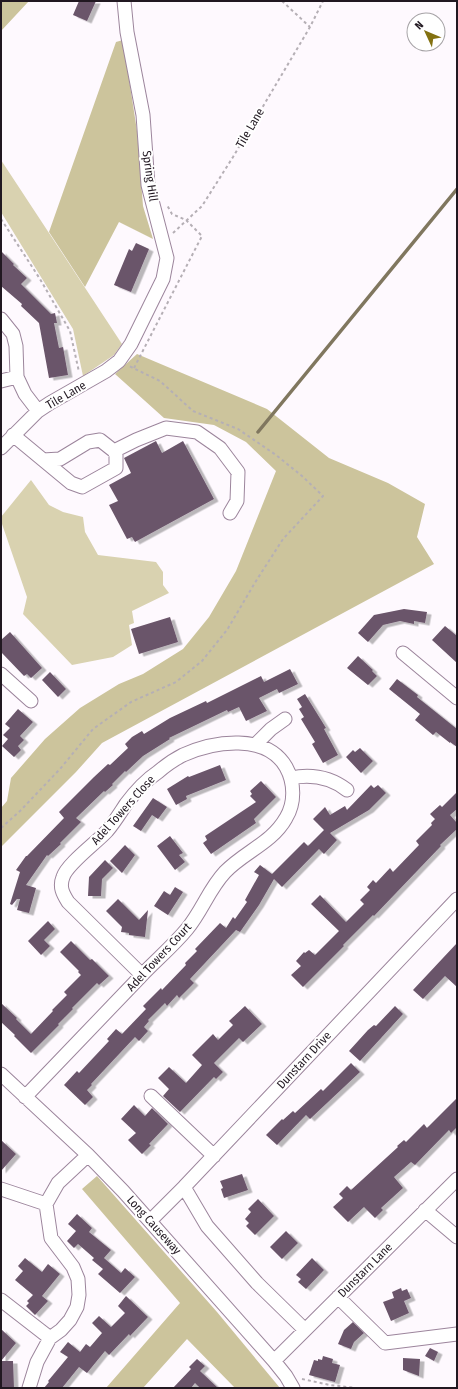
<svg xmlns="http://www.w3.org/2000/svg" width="458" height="1389" font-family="'Fira Sans Condensed',sans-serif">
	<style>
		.green { fill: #d9d2b0 }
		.forest { fill: #ccc49c }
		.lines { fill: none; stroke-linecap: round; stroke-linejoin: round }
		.stream { stroke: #80775f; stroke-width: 3.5 }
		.building { fill: #6b556a; filter: url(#shadow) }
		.minor-casing { stroke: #9c859c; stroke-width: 15 }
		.path { stroke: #b5afb5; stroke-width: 2; stroke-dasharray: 3 3; stroke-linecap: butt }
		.minor { stroke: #fff; stroke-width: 13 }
		.labels { text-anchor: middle; stroke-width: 4; stroke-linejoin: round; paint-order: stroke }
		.street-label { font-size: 12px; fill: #211821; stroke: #fff }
	</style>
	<defs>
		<filter id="shadow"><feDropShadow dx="4.5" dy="2.5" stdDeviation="0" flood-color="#0004"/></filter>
	</defs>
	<rect width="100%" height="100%" fill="#fef9fe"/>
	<path class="green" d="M1,160L122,344L114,355L83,376L73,329L1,212Z
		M31,480L49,505L63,512L83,517L85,532L98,555L156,562L163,572V585L169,593L132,611L134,623L129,625L132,645L113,657L72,665L23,614L27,597L1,521V517Z"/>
	<path class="forest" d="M1,1H29L1,31Z
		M123,40L137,131L143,206L153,239L119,222L85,287L49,232L116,42Z
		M137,354L267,409L329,458L388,483L425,504L417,537L434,564L102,743L76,772L1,847V808L7,801L11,778L45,739L80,708L119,684L143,674L183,649L209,617L236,571L276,471L246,442L214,425L164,418L115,374Z
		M97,1176L217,1312L280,1388H235L187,1339L143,1388H106L180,1303L82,1189Z"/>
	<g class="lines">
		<path class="stream" d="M258,432L457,189"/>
	</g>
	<path class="building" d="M79,1H96L87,21L73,15Z
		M136,243L149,249L131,292L114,285L129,249L132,251Z
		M1,251L14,264L13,265L27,278L21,284L51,314L55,313L57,323H54L59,348L63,347L68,375L49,378L39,323L21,306L22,304L1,286Z
		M156,441L162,453L183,441L214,499L135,542L132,537L127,539L109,505L118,501L109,485L131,473L124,458Z
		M404,609L427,612L425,623L414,621V624L400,621L383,625L368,642L358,633L374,615Z
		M170,617L178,642L139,654L131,629Z
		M445,626L457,636V663L432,640Z
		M10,632L42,668L31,678L27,674L24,676L1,652V640Z
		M358,656L373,670L372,671L377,676L368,685L347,668Z
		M290,669L298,684L279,693L277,689L259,698L267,711L246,721L239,707L228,712L227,710L169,738L170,739L143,756L126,772L125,771L112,784L113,785L105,792L104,791L76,818L81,822L60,843L61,844L48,856L47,855L26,885L36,888L29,913L17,910L20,899H17L12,905L10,904L20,872L16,870L26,856H27L64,818L59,812L94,777L108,764L110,765L128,748L125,744L132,737L142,731L144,734L170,718L206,701L207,703L261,676L264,682Z
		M50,672L66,689L58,697L42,680Z
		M397,679L418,695L417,697L457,729V747L450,742V743L436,732L433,735L415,720L420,714L389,689Z
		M305,694L326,728L324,729L338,755L323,763L312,744L315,742L301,719L304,717L299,709L302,707L297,699Z
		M18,709L33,722L20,736L24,740L18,746L21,750L14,757L2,746L8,739L3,735L10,728L5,724Z
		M360,748L373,761L361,773L346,757L353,750L355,752Z
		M220,765L226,780L186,796L187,799L176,805L167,789L188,776L189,777Z
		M261,781L276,797L254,819L256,823L211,854L203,843L207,840L205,836L256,802L250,796L252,794L250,791Z
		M371,785L374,788L378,785L386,793L369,810L330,833L337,840L324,854L319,849L282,887L274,879L259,905L240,932L236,930L190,979L194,983L179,998L177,995L167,1006L165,1003L148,1020L149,1021L144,1027L148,1031L139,1041L135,1037L91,1084L92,1085L87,1090L93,1097L85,1105L64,1085L77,1071L79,1073L109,1041L107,1039L116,1029L122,1034L146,1009L143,1006L161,988L162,990L186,965L185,963L197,951L195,949L220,923L226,928L233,917L235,919L247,902L245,900L259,875L254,872L260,865L272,874L304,842L308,846L324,830L313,819L325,807L330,815L345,806L347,810Z
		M457,792V809L450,815L457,823V829L440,845L441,846L374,916L373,915L343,945L344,946L303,987L291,975L301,966L296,961L304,952L305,953L309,950L315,955L339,931L311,904L320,895L346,922L364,904L360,900L370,890L367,887L373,880L376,883L390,868L393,872L419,845L416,841L432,825L431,823L435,819L430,814L440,805L442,807Z
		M153,798L167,807L158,819L152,815L141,831L133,826Z
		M170,836L183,853L179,855L185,862L175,870L157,846Z
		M125,845L135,855L122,873L110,861Z
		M105,860L113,868L102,879L101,896H88L89,877Z
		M175,887L183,892L168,915L154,906L164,891L170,895Z
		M118,899L139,920L148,910L145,937L129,935V933L121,932L122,927L106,911Z
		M48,921L55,929L44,940L50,946L41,955L28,941Z
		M71,941L90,960L92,959L109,976L99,985L97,983L72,1008L73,1009L58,1024L59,1025L31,1053L14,1036L15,1035L1,1022V1003L17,1018L16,1019L31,1034L53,1011L52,1010L67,995L64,992L81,975L78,972L79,971L60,952Z
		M457,943V987L445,976L423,999L413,990Z
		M245,1006L262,1024L243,1042L239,1038L214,1063L223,1072L216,1079L214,1077L180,1112L163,1096L169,1089L158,1078L169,1067L186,1083L202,1065L192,1055L213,1034L218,1040L233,1025L229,1021Z
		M395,1006L403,1014L360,1061L349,1051L368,1030L374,1025L376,1026Z
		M351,1063L360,1072L310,1119L306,1115L277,1145L266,1135L282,1119L283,1120L293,1111L295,1113L321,1089L323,1091Z
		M457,1098V1127L451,1133L449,1130L415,1165L411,1162L394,1177L403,1188L381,1208L383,1210L375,1218L364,1207L348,1222L333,1207L343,1198L339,1194L347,1186L351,1190L398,1147L397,1146L404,1140L406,1142L424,1124L427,1128Z
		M134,1105L145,1116L152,1108L168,1124L149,1144L151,1145L142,1154L128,1140L136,1133L121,1119Z
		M1,1140L16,1154L1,1171Z
		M242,1174L248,1190L224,1198L221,1189L223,1188L220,1181Z
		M258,1199L274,1216L255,1235L246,1226L249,1223L245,1219L251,1212L248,1209Z
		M77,1214L92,1228L89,1232L111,1250L104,1258L121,1273L125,1268L135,1277L120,1293L98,1274L103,1269L92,1260L94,1258L78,1244L74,1248L67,1241L76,1231L68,1224Z
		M286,1231L298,1243L282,1259L270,1247Z
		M25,1258L42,1272L48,1264L60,1274L42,1296L48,1301L35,1315L26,1306L29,1303L27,1301L33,1295L15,1280L23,1271L18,1266Z
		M312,1258L324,1270L306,1289L298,1282L301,1279L296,1275Z
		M401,1288L402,1291L407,1289L411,1298L404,1301L409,1313L391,1321L383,1302L394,1298L392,1292Z
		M126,1296L148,1317L130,1336L129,1334L109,1355L105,1351L87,1373L79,1367L62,1388H44L49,1382L48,1381L68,1357L60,1352L68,1342L80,1352L86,1344L90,1347L102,1333L92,1323L99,1316L111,1327L125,1313L118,1306Z
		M353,1322L364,1333L354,1342L351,1349L338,1344L344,1330Z
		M1,1329L16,1343L1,1361Z
		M430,1348L438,1352L434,1361L425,1356Z
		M323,1356L333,1359L332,1363L340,1365L335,1382L309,1375L314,1360L318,1361V1359L322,1360Z
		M403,1358L420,1359L419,1376L403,1370Z
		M197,1359L205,1366L200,1371L218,1388H200L195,1383L191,1388H173L191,1369L189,1367Z
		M2,1361H13L14,1388H1Z"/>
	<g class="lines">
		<g class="minor-casing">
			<path id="minor" d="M1,319L13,334L16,346L17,377L25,394L38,411
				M1,381L17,377
				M13,435L71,483L82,487L116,468V455L114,451L136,440L166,428L197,432L220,448L238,472L237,501L230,513
				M1,448L38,411L50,403L106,371L119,361L131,344L163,279L167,258L148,185L143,115L127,32L124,1
				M43,460L60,459L88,442L100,440L114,451
				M403,653L457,698
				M1,674L31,701
				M255,745L271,729L285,719
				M291,778C311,774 330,777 347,790
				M1,1074L88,1155L123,1191L274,1361L286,1376L293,1388
				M151,1096L214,1156
				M25,1097C63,1057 102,1017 140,977C155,961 173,946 187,929C202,911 209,889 225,872C244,852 272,843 286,818C295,803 295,783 286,767C266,733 214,741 183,755C175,759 165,766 158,772C146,780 135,792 126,804C120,813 114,823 107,831C96,843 67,864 63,877C59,887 63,894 68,902L142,975
				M184,1187L207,1226L257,1283L304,1329
				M1,1189L46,1204
				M425,1210L457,1237
				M150,1221L184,1187L457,899
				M338,1297L385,1343L457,1334
				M1,1300L50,1338
				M274,1361L457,1179
				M29,1388L37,1362L50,1338L61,1330L70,1320L77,1307L79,1295L78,1279L73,1267L51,1238L46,1204L58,1183L88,1155"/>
		</g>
		<path class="path" d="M282,1L310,27
			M1,219L40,279L70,331L79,372
			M173,233L202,206L233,157L310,27L323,1
			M134,368L202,236L186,220L172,214L167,205
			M1,828L20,811L60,769L93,729L131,702L176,682L202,661L227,630L256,581L283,539L323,496L302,476L276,455L238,429L193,411L160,381L129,366
			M302,1379L330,1385L356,1388"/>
		<use href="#minor" class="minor"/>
	</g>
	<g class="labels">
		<g class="street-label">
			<text transform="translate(250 128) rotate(-60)" y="4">Tile Lane</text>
			<text transform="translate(150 176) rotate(82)" y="4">Spring Hill</text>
			<text transform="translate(66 395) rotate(-30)" y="4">Tile Lane</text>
			<text transform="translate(123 810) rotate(-48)" y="4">Adel Towers Close</text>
			<text transform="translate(159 957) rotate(-47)" y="4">Adel Towers Court</text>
			<text transform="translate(304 1060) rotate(-47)" y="4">Dunstarn Drive</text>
			<text transform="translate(154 1225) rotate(48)" y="4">Long Causeway</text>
			<text transform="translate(365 1270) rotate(-45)" y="4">Dunstarn Lane</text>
		</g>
	</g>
	<rect width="458" height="1389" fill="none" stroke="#211821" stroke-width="4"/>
	<g transform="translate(426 32) rotate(314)"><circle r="19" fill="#ffffff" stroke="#a6a3a6"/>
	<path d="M0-3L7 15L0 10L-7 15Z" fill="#837111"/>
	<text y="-6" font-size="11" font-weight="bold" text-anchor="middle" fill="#211821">N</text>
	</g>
</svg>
